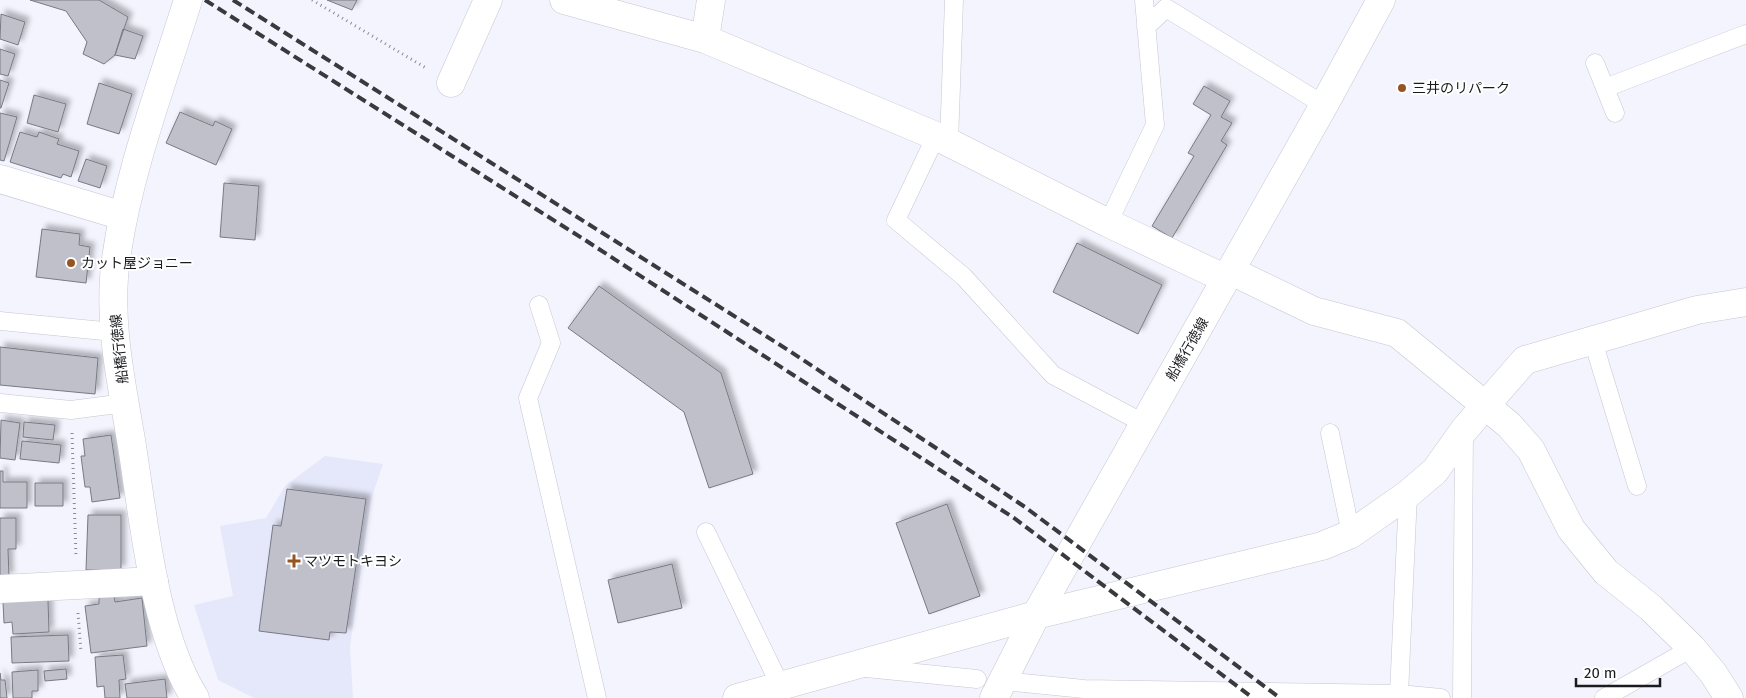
<svg xmlns="http://www.w3.org/2000/svg" width="1746" height="698" font-family="'Fira Sans','Noto Sans JP',sans-serif">
	<style>
		.built { fill: #e5e8fa }
		.building { fill: #bfc0ca; stroke: #787a83; filter: url(#shadow) }
		.lines { fill: none; stroke-linecap: round; stroke-linejoin: round }
		.service-casing { stroke: #c5c7d1; stroke-width: 19 }
		.minor-casing { stroke: #c5c7d1; stroke-width: 29 }
		.tertiary-casing { stroke: #c5c7d1; stroke-width: 29 }
		.secondary-casing { stroke: #c5c7d1; stroke-width: 29 }
		.path { stroke: #8a8b92; stroke-width: 3; stroke-dasharray: 1 4; stroke-linecap: butt }
		.service { stroke: #fff; stroke-width: 18 }
		.minor { stroke: #fff; stroke-width: 28 }
		.tertiary { stroke: #fff; stroke-width: 28 }
		.secondary { stroke: #fff; stroke-width: 28 }
		.rail { stroke: #393a3e; stroke-width: 4; stroke-dasharray: 10 5; stroke-linecap: butt }
		.poi-dot { fill: #955421; stroke: #fff; stroke-width: 2 }
		.labels { text-anchor: middle; stroke-width: 4; stroke-linejoin: round; paint-order: stroke }
		.poi-label { font-size: 14px; fill: #1a1b1e; stroke: #fff; text-anchor: start }
		.street-label { font-size: 14px; fill: #1a1b1e; stroke: #fff }
	</style>
	<defs>
		<filter id="shadow"><feDropShadow dx="4.5" dy="-4.5" stdDeviation="2.5" flood-color="#0004"/></filter>
	</defs>
	<rect width="100%" height="100%" fill="#f3f4fe"/>
	<path class="built" d="M325,456L383,464L371,499L350,647L353,698H254L218,680L194,605L233,596L220,526L266,518L285,486Z"/>
	<path class="building" d="M30,0H99L128,17L115,55L104,64L83,54L87,42L66,11Z
		M327,0H357L352,10Z
		M1,14L25,22L18,45L0,39Z
		M123,29L143,36L135,59L115,55Z
		M0,49L15,54L8,76L0,74Z
		M0,80L9,83L1,108H0Z
		M99,83L132,94L119,134L87,124Z
		M1204,86L1230,101L1221,117L1232,123L1221,141L1227,145L1172,238L1152,226L1194,156L1188,153L1211,115L1193,104Z
		M34,95L66,104L58,132L27,123Z
		M180,112L213,126L215,121L232,129L216,165L166,143Z
		M0,113L17,117L4,161L0,160Z
		M20,132L37,137L39,132L59,139L57,144L79,151L71,177L63,174L61,178L10,162Z
		M86,159L107,166L100,188L78,181Z
		M224,183L259,186L255,240L220,237Z
		M42,229L80,234L79,245L90,247L86,283L36,277Z
		M1077,243L1162,285L1138,334L1053,292Z
		M599,286L721,373L753,474L709,488L684,412L568,328Z
		M0,347L98,358L95,394L0,385Z
		M1,420L20,423L15,460L0,458Z
		M24,422L55,425L53,440L23,437Z
		M111,435L120,498L92,502L90,487H85L81,456H85L83,439Z
		M22,441L61,445L59,463L20,459Z
		M0,471H3V482H27V508H0Z
		M35,483H63V506H35Z
		M287,489L366,499L346,633L330,632L329,640L259,631L273,525L281,526Z
		M947,504L980,596L929,614L896,523Z
		M88,515H121V570H86Z
		M0,518H16V549H8L9,577H0Z
		M672,564L682,608L618,623L608,580Z
		M114,596L115,602L142,598L147,646L91,653L85,606L99,604V598Z
		M48,600L49,632L13,634L12,622L4,623L3,602Z
		M68,635L69,661L12,663L11,637Z
		M123,655L126,679L119,680L120,698H105L104,686L97,687L95,657Z
		M66,669L67,679L45,681L44,671Z
		M38,670V691H32V698H13L12,672Z
		M0,673L1,680H5L7,698H0Z
		M165,679L167,698H127L125,684Z"/>
	<g class="lines">
		<g class="service-casing">
			<path id="service" d="M1146,27L1166,8L1324,105
				M1595,63L1615,113
				M1605,88L1746,34
				M936,136L896,220L964,277L1053,375L1145,424
				M949,143L954,0
				M1108,223L1155,125L1144,0
				M539,305L551,343L528,398L597,698
				M0,321L114,332
				M1593,341L1637,486
				M0,403L71,410L125,403
				M1330,433L1351,534
				M706,532L780,685
				M866,668L977,679
				M1003,681L1084,689L1399,694L1441,698
				M1399,694L1408,494
				M1462,698L1464,431
				M1604,698L1692,648"/>
		</g>
		<g class="minor-casing">
			<path id="minor" d="M564,0L705,39L936,136L1108,223L1226,279
				M705,39L711,0
				M451,83L488,0
				M0,179L123,216
				M1231,271L1314,311L1397,333L1509,425L1531,450L1571,529L1606,572L1651,608L1692,648L1713,673L1729,698
				M0,589L154,581
				M1036,615L1322,546L1351,534L1408,494L1435,471L1464,430L1525,360L1697,310L1746,302"/>
		</g>
		<g class="tertiary-casing">
			<path id="tertiary" d="M737,698L1036,615"/>
		</g>
		<g class="secondary-casing">
			<path id="secondary" d="M188,0C162,84 128,172 116,259C107,321 122,385 132,446C144,522 154,633 195,698
				M994,698L1036,615L1324,105L1381,0"/>
		</g>
		<path class="path" d="M312,0L426,68
			M72,433L76,557
			M78,613L81,652"/>
		<use href="#service" class="service"/>
		<use href="#minor" class="minor"/>
		<use href="#tertiary" class="tertiary"/>
		<use href="#secondary" class="secondary"/>
		<path class="rail" d="M205,0L585,240L1014,518L1253,698
			M233,0L788,350L1025,507L1280,698"/>
	</g>
	<g class="poi-dot">
		<circle cx="1402" cy="88" r="5"/>
		<circle cx="71" cy="263" r="5"/>
		<path d="M291.5 553.5h5v5h5v5h-5v5h-5v-5h-5v-5h5z"/>
	</g>
	<g class="labels">
		<g class="poi-label">
			<text x="1412" y="93">三井のリパーク</text>
			<text x="81" y="268">カット屋ジョニー</text>
			<text x="304" y="566">マツモトキヨシ</text>
		</g>
		<g class="street-label">
			<text transform="translate(119 349) rotate(-96)" y="5">船橋行徳線</text>
			<text transform="translate(1187 349) rotate(-60)" y="5">船橋行徳線</text>
		</g>
	</g>
	<path d="M1576 678v8h84v-8" fill="none" stroke="#1a1b1e" stroke-width="2.5"/>
	<text x="1584" y="678" font-size="15" fill="#1a1b1e" stroke="#ffffff" stroke-width="4" paint-order="stroke">20 m</text>
</svg>
